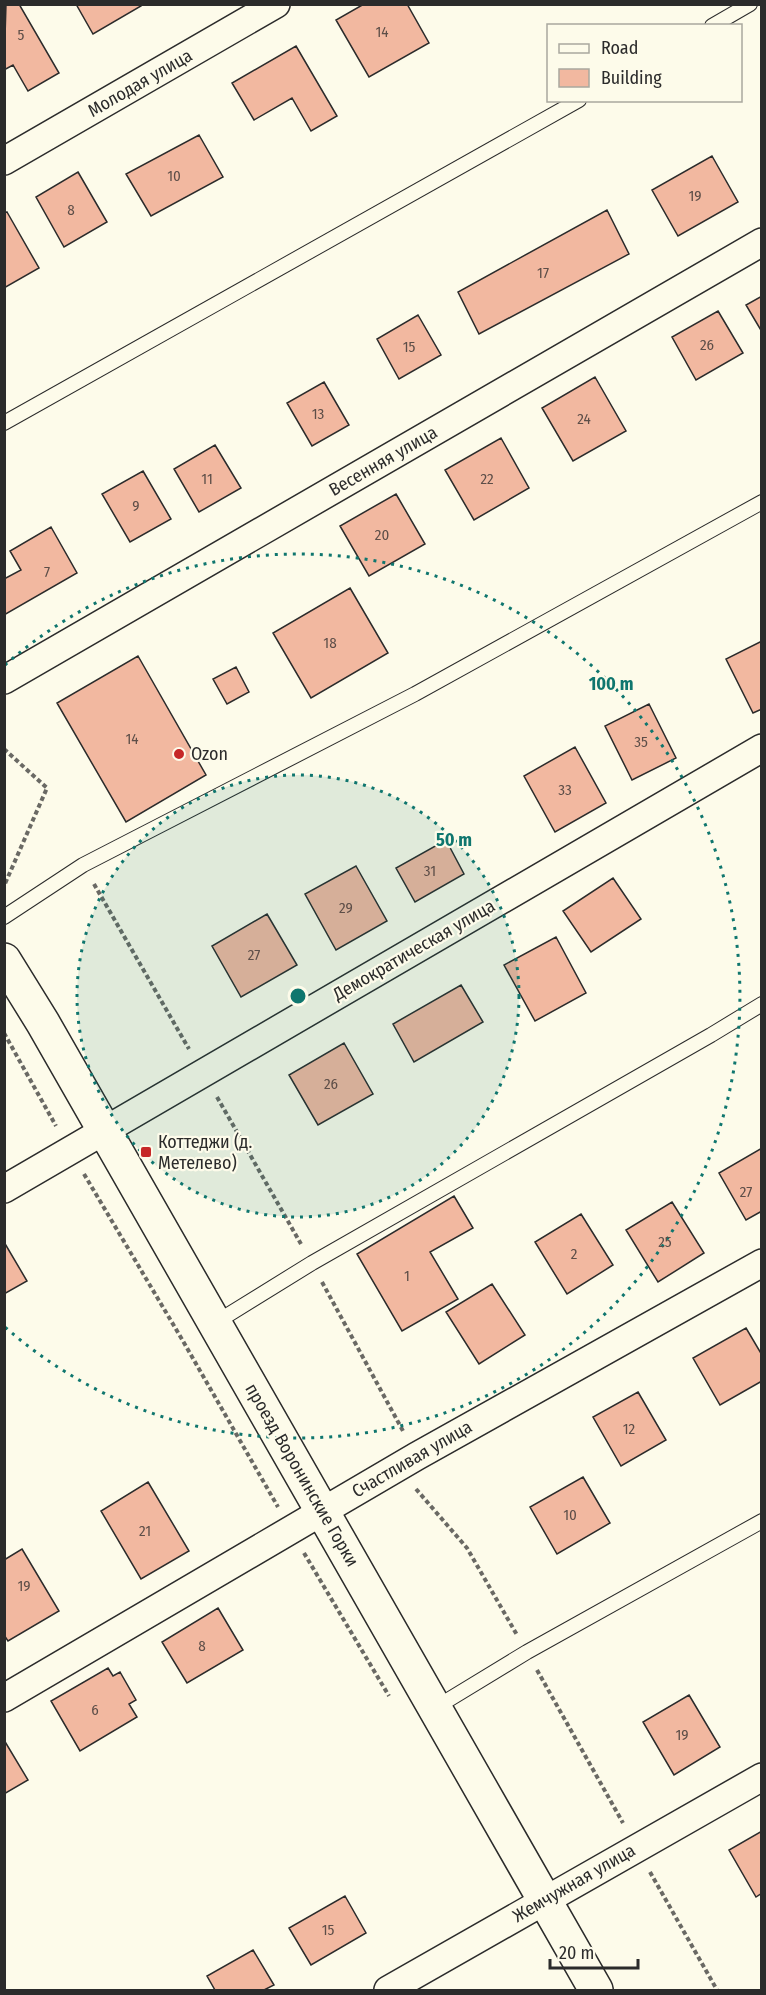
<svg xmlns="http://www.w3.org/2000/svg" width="766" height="1995" font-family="'Fira Sans Condensed',sans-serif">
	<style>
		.building { fill: #f2b8a0; stroke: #2b2b2b; stroke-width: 1.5 }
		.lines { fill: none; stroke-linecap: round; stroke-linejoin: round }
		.service-casing { stroke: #2b2b2b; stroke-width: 16 }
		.minor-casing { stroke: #2b2b2b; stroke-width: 30 }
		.tertiary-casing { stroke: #2b2b2b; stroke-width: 36 }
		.path { stroke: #6a6964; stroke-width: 4; stroke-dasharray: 4.5 3; stroke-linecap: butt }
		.service { stroke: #fdfbea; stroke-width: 14 }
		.minor { stroke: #fdfbea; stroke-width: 27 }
		.tertiary { stroke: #fdfbea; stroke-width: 33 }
		.ring { fill: none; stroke: #0f766e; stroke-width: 3; stroke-dasharray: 3 6 }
		.poi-dot { fill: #c62828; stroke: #fdfbea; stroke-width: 2 }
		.labels { text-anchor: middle; stroke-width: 4.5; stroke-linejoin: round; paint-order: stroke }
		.number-label { font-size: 15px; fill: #5d4e48 }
		.street-label { font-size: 18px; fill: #2b2b2b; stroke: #fdfbea }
		.poi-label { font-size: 18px; fill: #2b2b2b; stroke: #fdfbea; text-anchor: start }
		.centre { fill: #0f766e; stroke: #fdfbea; stroke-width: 3 }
		.ring-label { font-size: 18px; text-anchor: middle; font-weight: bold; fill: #0f766e; stroke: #fdfbea; stroke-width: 4.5; stroke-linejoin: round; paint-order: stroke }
	</style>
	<rect width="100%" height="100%" fill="#fdfbea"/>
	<path class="building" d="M6,4H19L59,73L28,91L13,65L4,70Z
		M76,4H140L141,6L93,34Z
		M364,4H407L429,43L369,77L336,20Z
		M296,46L337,116L311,131L292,98L254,120L232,83Z
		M199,135L223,177L151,216L126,174Z
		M712,156L738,202L678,236L652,190Z
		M78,172L107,222L64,247L36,197Z
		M607,210L629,254L479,334L458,292Z
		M7,212L39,268L4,288V213Z
		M762,296V332L746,305Z
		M718,311L743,353L696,380L672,337Z
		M418,315L441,355L399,379L377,339Z
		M595,377L626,431L573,461L542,408Z
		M324,382L349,425L312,446L287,403Z
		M501,438L529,488L474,520L445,470Z
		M215,445L241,488L199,512L174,469Z
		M143,471L171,519L130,542L102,494Z
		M396,494L425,544L369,576L340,526Z
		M51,527L77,573L4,615V579L21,570L10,551Z
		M350,588L388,653L311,698L273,633Z
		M762,641V709L753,713L726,659Z
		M138,656L206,775L126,822L57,703Z
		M236,667L249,692L227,704L213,679Z
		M649,704L676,758L632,780L605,726Z
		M575,747L606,803L555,832L524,776Z
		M446,840L464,874L415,902L396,868Z
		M356,866L387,921L336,950L305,894Z
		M613,878L641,919L591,952L563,911Z
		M267,914L297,965L241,997L212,946Z
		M556,937L586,993L535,1021L504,965Z
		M461,985L483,1022L414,1062L393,1024Z
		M344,1043L373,1094L318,1125L289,1075Z
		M762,1148V1211L746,1220L719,1173Z
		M454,1196L473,1228L430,1252L458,1299L402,1331L357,1254Z
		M672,1202L704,1253L658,1282L626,1230Z
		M581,1214L613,1265L567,1294L535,1242Z
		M4,1242L27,1281L4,1294Z
		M492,1284L525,1335L479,1364L446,1312Z
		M746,1328L762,1355V1381L720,1405L693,1358Z
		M638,1392L666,1440L621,1466L593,1417Z
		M583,1477L610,1523L557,1554L530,1507Z
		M148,1482L189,1551L141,1579L101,1511Z
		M22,1549L59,1611L8,1641L4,1635V1560Z
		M218,1608L243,1650L187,1683L162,1642Z
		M108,1668L113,1676L120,1672L136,1700L129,1704L137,1717L80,1751L51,1701Z
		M689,1695L720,1747L674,1775L643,1722Z
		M4,1740L28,1780L4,1794Z
		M762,1831V1893L756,1897L729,1850Z
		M345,1896L366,1933L311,1965L289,1928Z
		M253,1950L274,1985L264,1990H215L207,1976Z"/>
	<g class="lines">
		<g class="service-casing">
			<path id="service" d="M712,26L750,4
				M4,423L579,100
				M4,917L83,865L415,694L762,502
				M215,1323L312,1263L711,1035L762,1004
				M435,1708L527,1652L762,1521"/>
		</g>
		<g class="minor-casing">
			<path id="minor" d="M4,161L276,4
				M4,680L762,242
				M4,1189L762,748
				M4,1698L417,1456L762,1263
				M388,1990L762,1777"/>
		</g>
		<g class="tertiary-casing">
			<path id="tertiary" d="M4,960L43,1023L596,1990"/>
		</g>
		<path class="path" d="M4,749L47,788L4,886
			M94,884L189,1049
			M4,1033L56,1126
			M217,1097L301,1244
			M84,1174L183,1341L278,1507
			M322,1282L403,1431
			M416,1489L467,1548L517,1635
			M304,1553L389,1696
			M537,1670L623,1823
			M650,1872L717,1990"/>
		<use href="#service" class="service"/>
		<use href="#minor" class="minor"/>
		<use href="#tertiary" class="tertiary"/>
	</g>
	<circle cx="298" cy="996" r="221" fill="#0f766e" fill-opacity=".12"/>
	<g class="ring">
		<circle cx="298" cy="996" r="221"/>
		<path d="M5 665A442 442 0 1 1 5 1327"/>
	</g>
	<g class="poi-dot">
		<circle cx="179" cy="754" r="6"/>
		<rect x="140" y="1146" width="12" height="12" rx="3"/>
	</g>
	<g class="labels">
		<g class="number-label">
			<text x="382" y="37">14</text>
			<text x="21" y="40">5</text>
			<text x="174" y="181">10</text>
			<text x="695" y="201">19</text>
			<text x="71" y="215">8</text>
			<text x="543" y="278">17</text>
			<text x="707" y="350">26</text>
			<text x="409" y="352">15</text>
			<text x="318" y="419">13</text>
			<text x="584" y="424">24</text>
			<text x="207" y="484">11</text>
			<text x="487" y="484">22</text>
			<text x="136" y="511">9</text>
			<text x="382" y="540">20</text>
			<text x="47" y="577">7</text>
			<text x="330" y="648">18</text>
			<text x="132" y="744">14</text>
			<text x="641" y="747">35</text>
			<text x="565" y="795">33</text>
			<text x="430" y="876">31</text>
			<text x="346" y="913">29</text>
			<text x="254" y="960">27</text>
			<text x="331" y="1089">26</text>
			<text x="746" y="1197">27</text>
			<text x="665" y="1247">25</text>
			<text x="574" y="1259">2</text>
			<text x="407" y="1281">1</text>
			<text x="629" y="1434">12</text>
			<text x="570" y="1520">10</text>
			<text x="145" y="1536">21</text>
			<text x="24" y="1591">19</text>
			<text x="202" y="1651">8</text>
			<text x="95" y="1715">6</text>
			<text x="682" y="1740">19</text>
			<text x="328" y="1935">15</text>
		</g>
		<g class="street-label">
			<text transform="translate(140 83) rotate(-30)" y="6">Молодая улица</text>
			<text transform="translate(383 461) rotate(-30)" y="6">Весенняя улица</text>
			<text transform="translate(414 950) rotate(-30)" y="6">Демократическая улица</text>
			<text transform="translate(412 1459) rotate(-30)" y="6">Счастливая улица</text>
			<text transform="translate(302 1475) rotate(60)" y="6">проезд Воронинские Горки</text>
			<text transform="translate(574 1883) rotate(-30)" y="6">Жемчужная улица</text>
		</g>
		<g class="poi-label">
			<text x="191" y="760">Ozon</text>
			<text x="158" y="1148">Коттеджи (д.<tspan x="158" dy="21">Метелево)</tspan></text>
		</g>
	</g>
	<circle cx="298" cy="996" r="9" class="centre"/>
	<g class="ring-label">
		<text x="611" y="690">100 m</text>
		<text x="454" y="846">50 m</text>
	</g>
	<rect width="766" height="1995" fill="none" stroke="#2b2b2b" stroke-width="12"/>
	<rect x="547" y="24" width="195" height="78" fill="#fdfbea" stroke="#a9a89e" stroke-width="1.5"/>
	<rect x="559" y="44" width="30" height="9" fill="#fdfbea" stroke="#a9a89e" stroke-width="1.5"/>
	<text x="601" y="54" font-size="18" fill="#2b2b2b">Road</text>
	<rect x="559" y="69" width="30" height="18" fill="#f2b8a0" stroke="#a9a89e" stroke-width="1.5"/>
	<text x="601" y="84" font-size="18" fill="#2b2b2b">Building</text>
	<path d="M550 1959v9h88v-9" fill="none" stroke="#2b2b2b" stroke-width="3"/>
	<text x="559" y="1959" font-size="18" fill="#2b2b2b" stroke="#fdfbea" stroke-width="4.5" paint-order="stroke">20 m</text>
</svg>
